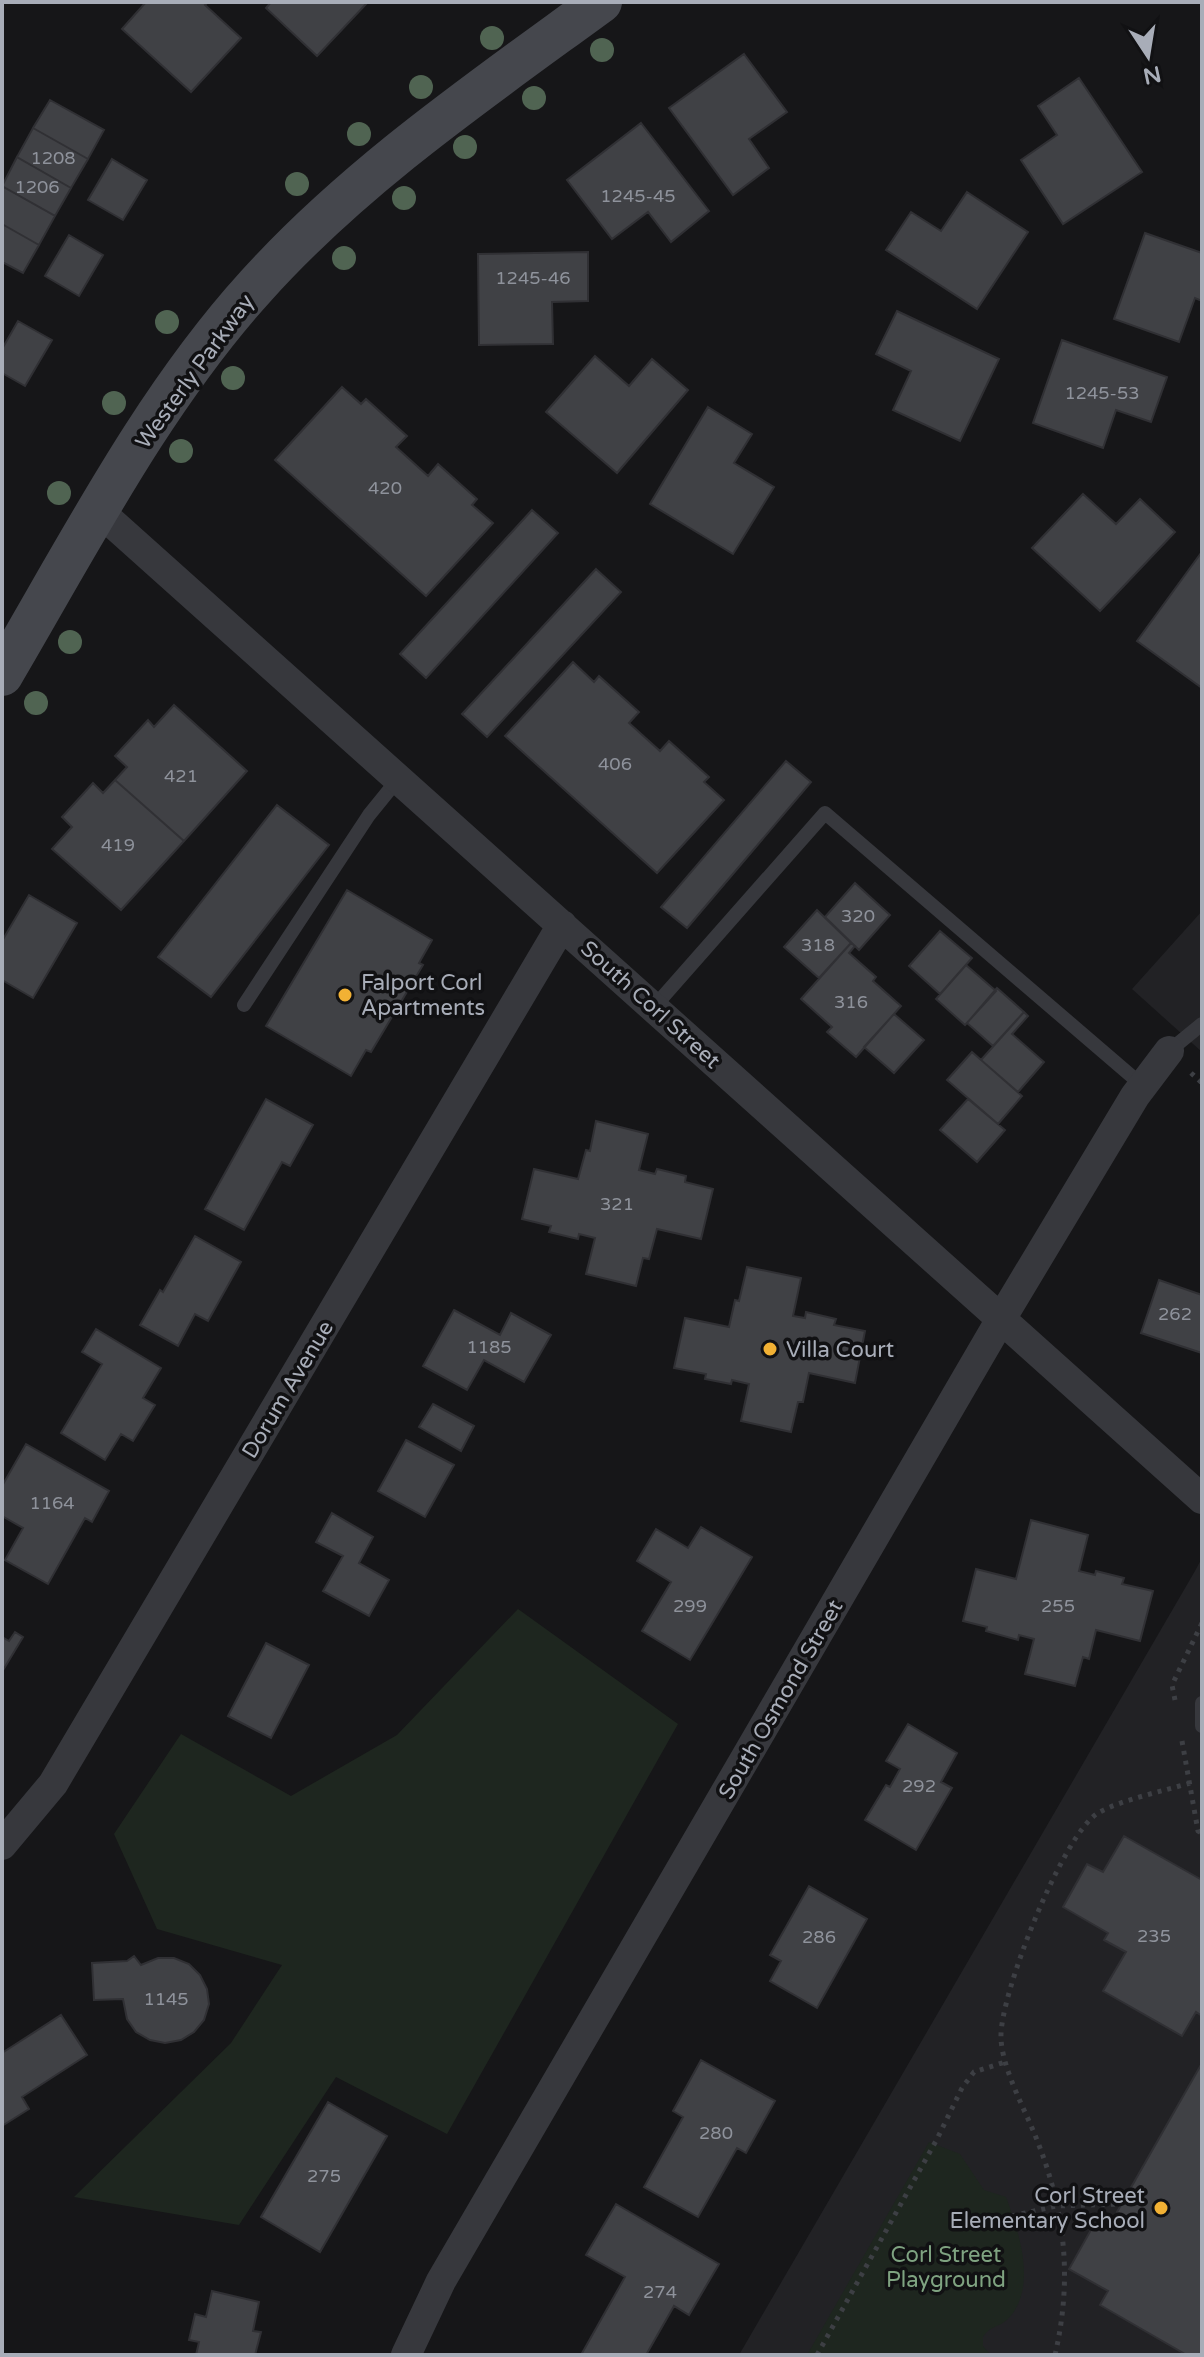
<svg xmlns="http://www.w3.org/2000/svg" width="1204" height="2357" font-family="'Varela Round',sans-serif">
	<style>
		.built { fill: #222225 }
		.green { fill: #1e261f }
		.building { fill: #404145; stroke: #303034; stroke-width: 2 }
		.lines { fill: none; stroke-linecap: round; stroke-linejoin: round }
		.path { stroke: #3d3f44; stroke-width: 5; stroke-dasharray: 4 6; stroke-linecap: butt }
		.lane { stroke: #37383d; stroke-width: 14 }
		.street { stroke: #37383d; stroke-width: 30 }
		.secondary { stroke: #45474d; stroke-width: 42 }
		.tree { fill: #506452 }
		.poi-dot { fill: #f2b134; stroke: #111113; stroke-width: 3 }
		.labels { text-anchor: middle; stroke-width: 7; stroke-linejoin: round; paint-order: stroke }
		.number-label { font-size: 18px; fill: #8e929b }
		.street-label { font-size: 22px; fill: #a8adb8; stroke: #111113 }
		.poi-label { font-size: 22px; fill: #a8adb8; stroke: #111113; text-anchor: start }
		.park-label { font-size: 22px; fill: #7fa381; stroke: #111113 }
	</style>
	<rect width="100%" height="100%" fill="#161618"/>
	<path class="built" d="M1202,911V1052L1132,989Z
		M1202,1558V2355H739L1195,1571Z"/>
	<path class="green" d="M518,1609L678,1724L447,2134L336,2077L239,2225L74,2197L231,2043L282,1965L157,1929L114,1834L181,1734L291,1796L397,1735Z
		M929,2142L960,2154L984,2190L1006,2197C1019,2232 1038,2288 1008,2319C1000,2327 989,2326 983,2337V2346L991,2355H807Z"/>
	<path class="building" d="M146,2H208L205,5L241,38L191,92L122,29Z
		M271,2H368L317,56L266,8Z
		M744,54L787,112L749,139L769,168L733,195L669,108Z
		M1079,78L1142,172L1063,224L1021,160L1057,135L1038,106Z
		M50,100L104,130L88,159L33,128Z
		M641,123L709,211L671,242L648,212L612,239L567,180Z
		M33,128L88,159L71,188L17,157Z
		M17,157L71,188L55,216L2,186Z
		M112,159L147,180L123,220L88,200Z
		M2,186L55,216L39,245L2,224Z
		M967,192L1028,232L977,309L886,250L911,212L941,231Z
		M2,224L39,245L23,273L2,262Z
		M1145,233L1202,253V301L1195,298L1179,342L1114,319Z
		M69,235L103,255L79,296L45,276Z
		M588,252V301L552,302L553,344L479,345L478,254Z
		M897,311L999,359L960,441L893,410L911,371L876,354Z
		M18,321L52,340L25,386L2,373V349Z
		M1062,340L1167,377L1151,422L1116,410L1103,448L1033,423Z
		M595,356L629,386L652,359L688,390L617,473L546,412Z
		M342,387L361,404L366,399L407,436L396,447L428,476L438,464L477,499L472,505L493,523L426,596L275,460Z
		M708,407L752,434L734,463L774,487L733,554L650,504Z
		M1083,494L1116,524L1140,499L1175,532L1100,611L1032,548Z
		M532,510L558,533L426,678L400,654Z
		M1201,553L1202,554V688L1137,641Z
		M596,569L621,592L487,737L462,714Z
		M573,662L594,682L599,676L639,712L629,723L660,751L669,741L709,777L704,782L724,800L657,873L505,736Z
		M174,705L247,771L184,841L115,780L127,767L115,756L148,720L154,727Z
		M786,761L811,782L687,928L661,907Z
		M115,780L184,841L121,910L52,849L72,827L62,817L93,783L103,793Z
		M277,805L329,845L211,997L158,957Z
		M855,883L890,915L859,950L825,917Z
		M347,890L432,940L419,963L423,965L371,1052L366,1050L351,1076L266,1026Z
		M29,895L77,923L33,998L2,980V941Z
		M817,910L851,943L819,978L784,947Z
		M940,931L972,958L940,994L909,966Z
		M851,943L855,946L849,953L876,977L873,981L901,1006L856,1057L827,1032L832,1027L801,999Z
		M966,965L996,991L965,1025L936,999Z
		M997,988L1024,1012L993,1046L967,1023Z
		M1024,1012L1028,1016L1012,1034L1044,1062L1018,1092L981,1060Z
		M894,1014L924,1040L894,1073L864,1047Z
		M972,1052L1022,1096L998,1124L947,1080Z
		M266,1099L313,1125L290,1166L282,1162L244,1230L205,1209Z
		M968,1099L1005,1130L977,1162L940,1130Z
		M596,1121L648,1134L639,1170L655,1174L657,1169L686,1176L685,1182L713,1189L701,1239L657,1229L649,1259L643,1258L636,1286L586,1274L595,1238L579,1234L578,1239L549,1232L551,1226L522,1219L534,1169L578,1179L586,1150L590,1151Z
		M195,1236L241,1262L208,1321L195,1314L178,1346L140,1325L160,1290L163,1292Z
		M747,1267L801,1278L793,1316L805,1318L806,1312L836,1319L834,1325L865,1331L855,1383L809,1373L803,1402H798L791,1432L741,1421L749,1384L732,1380L731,1384L705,1379L706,1374L674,1368L685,1318L729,1327L735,1300L739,1301Z
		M1159,1280L1202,1295V1353L1141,1333Z
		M454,1310L500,1335L511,1313L551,1335L524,1382L484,1360L467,1390L423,1366Z
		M96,1329L161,1368L143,1398L155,1405L133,1441L121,1434L105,1460L61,1433L102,1364L82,1352Z
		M433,1404L474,1426L461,1451L419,1427Z
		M406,1440L454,1465L425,1517L378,1491Z
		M26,1444L109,1491L92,1522L85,1518L48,1584L5,1560L23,1528L2,1516V1486Z
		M332,1513L373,1537L359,1563L389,1580L369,1616L323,1591L343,1556L316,1542Z
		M1031,1520L1088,1535L1079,1571L1095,1575L1096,1571L1124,1578L1122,1584L1153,1591L1140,1641L1096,1630L1089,1659L1083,1657L1075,1686L1025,1674L1034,1639L1019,1635L1018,1640L986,1631L987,1627L963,1621L976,1569L1016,1579Z
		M701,1527L752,1557L690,1660L642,1631L671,1582L637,1561L656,1529L688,1548Z
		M15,1632L23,1637L2,1672V1637L9,1641Z
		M266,1643L309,1665L271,1738L228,1716Z
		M908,1724L957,1753L941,1782L952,1788L916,1850L865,1820L886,1785L890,1787L900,1769L886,1761Z
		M1124,1836L1202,1880V2016L1196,2012L1182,2036L1103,1991L1126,1952L1104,1940L1108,1933L1063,1907L1087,1864L1103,1872Z
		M809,1886L867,1919L817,2008L770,1981L781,1961L770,1955Z
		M134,1956L141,1965L158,1958H174L189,1964L200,1975L207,1989L209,2004L204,2020L194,2032L181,2040L165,2043L150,2040L136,2032L127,2019L123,1999L94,2000L92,1963L127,1961Z
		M61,2015L87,2055L22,2097L29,2109L2,2126V2053Z
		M701,2060L775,2101L746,2153L737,2148L698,2217L644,2187L683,2117L673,2111Z
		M1202,2063V2355H1181L1183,2353L1100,2305L1108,2291L1069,2269L1097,2219L1116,2230L1124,2216L1117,2212Z
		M328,2102L387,2136L320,2252L261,2217Z
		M616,2204L719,2264L689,2315L674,2306L646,2355H581L625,2277L586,2255Z
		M212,2291L259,2302L253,2331L261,2332L255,2355H196L199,2342L189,2340L195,2314L206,2317Z"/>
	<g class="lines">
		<path class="path" d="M1191,1073L1202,1083
			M1175,1700L1172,1685L1202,1623
			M1182,1741L1198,1831L1202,1833
			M1012,2216L1056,2206L1122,2204
			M817,2355L937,2139L962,2088L974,2072L1005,2062
			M1055,2355C1073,2277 1065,2209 1035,2135C1024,2108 1002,2068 1001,2038C999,1996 1063,1834 1098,1813C1120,1800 1164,1791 1190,1783"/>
		<path class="lane" d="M244,1005L369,815L399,778
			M654,1007L825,813L1143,1086
			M1169,1051L1202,1024
			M1202,1703V1726"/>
		<path class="street" d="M99,511L1202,1499
			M2,1845L53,1784L562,925
			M406,2355L441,2281L1001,1319L1135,1096L1169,1051"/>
		<path class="secondary" d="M2,675C79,544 154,398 256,286C355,176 482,89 601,2"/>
	</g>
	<g class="tree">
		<circle cx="492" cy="38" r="12"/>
		<circle cx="602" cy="50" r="12"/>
		<circle cx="421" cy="87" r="12"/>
		<circle cx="534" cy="98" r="12"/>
		<circle cx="359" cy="134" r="12"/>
		<circle cx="465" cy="147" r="12"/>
		<circle cx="297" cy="184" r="12"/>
		<circle cx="404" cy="198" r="12"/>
		<circle cx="344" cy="258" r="12"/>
		<circle cx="167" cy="322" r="12"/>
		<circle cx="233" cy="378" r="12"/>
		<circle cx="114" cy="403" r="12"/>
		<circle cx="181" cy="451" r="12"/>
		<circle cx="59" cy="493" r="12"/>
		<circle cx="70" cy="642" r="12"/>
		<circle cx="36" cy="703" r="12"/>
	</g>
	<g class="poi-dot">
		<circle cx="345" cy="995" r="8"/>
		<circle cx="770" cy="1349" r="8"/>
		<circle cx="1161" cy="2208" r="8"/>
	</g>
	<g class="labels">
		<g class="number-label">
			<text x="53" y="164">1208</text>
			<text x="37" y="193">1206</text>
			<text x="638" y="202">1245-45</text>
			<text x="533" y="284">1245-46</text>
			<text x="1102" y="399">1245-53</text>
			<text x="385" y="494">420</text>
			<text x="615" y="770">406</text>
			<text x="181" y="782">421</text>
			<text x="118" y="851">419</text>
			<text x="858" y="922">320</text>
			<text x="818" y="951">318</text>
			<text x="851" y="1008">316</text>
			<text x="617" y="1210">321</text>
			<text x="1175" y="1320">262</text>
			<text x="489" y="1353">1185</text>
			<text x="52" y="1509">1164</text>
			<text x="690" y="1612">299</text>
			<text x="1058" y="1612">255</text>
			<text x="919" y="1792">292</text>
			<text x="1154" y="1942">235</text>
			<text x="819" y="1943">286</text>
			<text x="166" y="2005">1145</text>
			<text x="716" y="2139">280</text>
			<text x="324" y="2182">275</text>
			<text x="660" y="2298">274</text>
		</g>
		<g class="street-label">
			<text transform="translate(194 371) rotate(-54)" y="8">Westerly Parkway</text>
			<text transform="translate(651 1004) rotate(42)" y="8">South Corl Street</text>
			<text transform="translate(287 1389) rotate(-59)" y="8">Dorum Avenue</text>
			<text transform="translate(780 1699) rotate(-60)" y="8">South Osmond Street</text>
		</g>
		<g class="poi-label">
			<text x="361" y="990">Falport Corl<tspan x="361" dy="25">Apartments</tspan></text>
			<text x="786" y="1357">Villa Court</text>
			<text x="1145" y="2203" text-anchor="end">Corl Street<tspan x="1145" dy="25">Elementary School</tspan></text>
		</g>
		<g class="park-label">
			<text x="946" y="2262">Corl Street<tspan x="946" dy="25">Playground</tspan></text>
		</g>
	</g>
	<rect width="1204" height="2357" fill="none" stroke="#a8adb8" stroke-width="8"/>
	<g transform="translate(1148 56) rotate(168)" stroke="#111113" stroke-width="6" paint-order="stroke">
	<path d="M0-6L14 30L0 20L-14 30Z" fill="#a8adb8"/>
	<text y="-12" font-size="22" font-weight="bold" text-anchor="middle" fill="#a8adb8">N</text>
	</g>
</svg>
